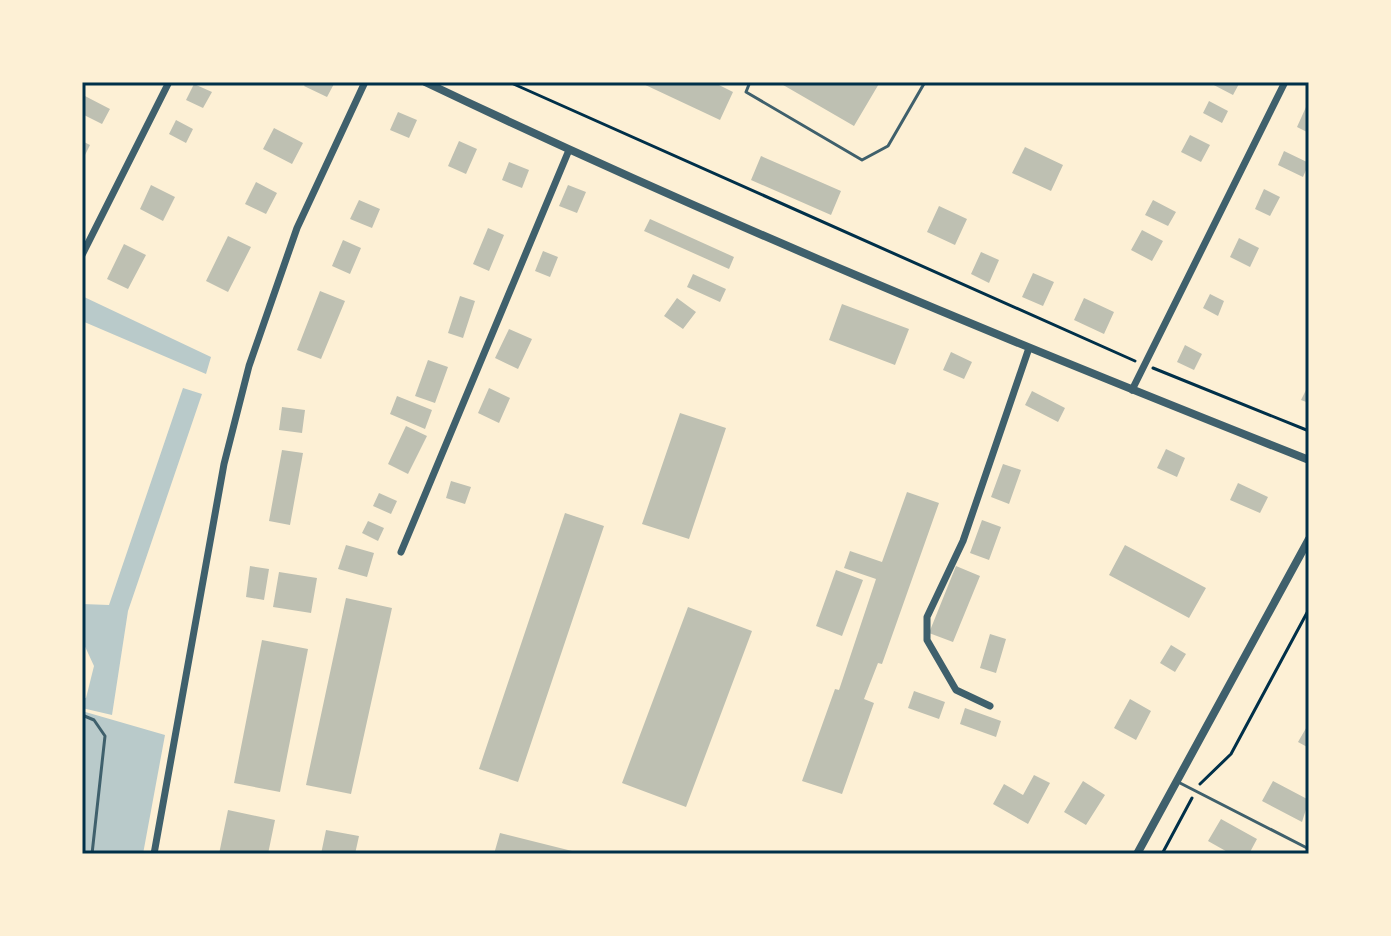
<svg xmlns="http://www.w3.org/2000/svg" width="1391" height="936" font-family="Overpass,sans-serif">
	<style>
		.green { fill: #b9caca }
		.building { fill: #bec0b2 }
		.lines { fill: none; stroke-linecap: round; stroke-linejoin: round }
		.path { stroke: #003049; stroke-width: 3 }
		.service { stroke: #3f606c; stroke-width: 3 }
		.minor { stroke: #3f606c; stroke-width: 7 }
		.tertiary { stroke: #3f606c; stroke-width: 8 }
		.neatline { fill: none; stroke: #003049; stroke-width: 3 }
	</style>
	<rect width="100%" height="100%" fill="#fdf0d5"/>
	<path class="green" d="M82,296L211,357L206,374L82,321Z
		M183,388L202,394L128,611L112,715L82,708V697L86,698L94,666L82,640V604L109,605Z
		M82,711L165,735L143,854H82Z"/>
	<path class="building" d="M307,82H335L327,97L304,86Z
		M639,82H713L733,92L720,120Z
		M778,82H880L854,126Z
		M1208,82H1240L1233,95Z
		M194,84L212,92L203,108L186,100Z
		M83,95L110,109L102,124L82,114Z
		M1209,101L1228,111L1222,123L1203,113Z
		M1306,107L1309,109V133L1297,127Z
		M398,112L417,120L409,138L390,130Z
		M176,120L193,129L186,143L169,134Z
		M274,128L303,143L292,164L263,149Z
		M1190,135L1210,145L1201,162L1181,152Z
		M82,141L90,145L82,161Z
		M459,141L477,149L466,174L448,166Z
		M1025,147L1063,165L1051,191L1012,173Z
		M1284,151L1309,163L1303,177L1278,165Z
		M761,156L841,191L831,215L751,180Z
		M509,162L529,170L522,188L502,180Z
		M256,182L277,193L266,214L245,204Z
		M151,185L175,197L163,221L140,209Z
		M568,185L586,192L577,213L559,206Z
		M1264,189L1280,197L1270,216L1255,209Z
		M359,200L380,209L372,228L350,219Z
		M1153,200L1176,212L1168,226L1145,215Z
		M939,206L967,219L955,245L927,232Z
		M650,219L734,257L729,269L644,231Z
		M488,228L504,235L489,271L473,264Z
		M1142,230L1163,241L1152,261L1131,250Z
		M228,236L251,247L228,292L206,281Z
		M1239,238L1259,248L1250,267L1230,257Z
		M343,240L361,248L350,274L332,266Z
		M124,244L146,255L128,289L107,279Z
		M543,251L558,257L550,277L535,271Z
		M981,252L999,260L989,283L971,274Z
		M1033,273L1054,282L1043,306L1022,297Z
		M693,274L726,289L720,302L687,287Z
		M320,291L345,301L321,359L297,350Z
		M1210,294L1224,301L1218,316L1203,308Z
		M460,296L475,301L463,338L448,333Z
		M677,298L696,312L683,329L664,316Z
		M1084,298L1114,312L1104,334L1074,320Z
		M842,304L909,329L895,365L829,340Z
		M509,329L532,339L518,369L495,358Z
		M1185,345L1202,354L1194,370L1177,362Z
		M951,352L972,362L964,379L943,370Z
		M428,360L448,367L435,403L415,396Z
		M1309,384V403L1301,400Z
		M489,388L510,398L499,423L478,413Z
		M1032,391L1065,408L1058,422L1025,405Z
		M397,396L432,410L425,429L390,414Z
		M282,407L305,410L302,433L279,430Z
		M680,413L726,428L689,539L642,524Z
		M406,426L427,436L408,474L388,464Z
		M1166,449L1185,458L1177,477L1157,468Z
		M282,450L303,453L290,525L269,521Z
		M1003,464L1021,470L1009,504L991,497Z
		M451,481L471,487L465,504L446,498Z
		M1238,483L1268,497L1260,513L1230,500Z
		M907,492L939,503L882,664L878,663L864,699L874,703L842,794L802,781L835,689L839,690L876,579L844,568L850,551L882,562Z
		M379,493L397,501L391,514L373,506Z
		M565,513L604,526L518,782L479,769Z
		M982,520L1001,527L989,560L970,553Z
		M368,521L384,528L378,541L362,533Z
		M346,545L374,553L367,577L338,569Z
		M1125,545L1206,588L1189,618L1109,575Z
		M250,566L269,569L264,600L246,597Z
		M956,566L980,576L953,642L929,633Z
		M836,570L863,580L842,636L816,626Z
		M279,572L317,578L311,613L273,607Z
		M346,598L392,608L351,794L306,785Z
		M688,607L752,631L686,807L622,783Z
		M990,634L1006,639L996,673L980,668Z
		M262,640L308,649L280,792L234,783Z
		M1171,645L1186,654L1175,672L1160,663Z
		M914,691L945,702L939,719L908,708Z
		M1130,699L1151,711L1136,740L1114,728Z
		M965,708L1001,721L996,737L960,724Z
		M1309,723V748L1298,742Z
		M1034,775L1050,783L1028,824L993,804L1004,784L1023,795Z
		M1083,781L1105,795L1086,825L1064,812Z
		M1273,781L1309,800L1302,822L1262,801Z
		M228,810L275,820L268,854H219Z
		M1221,819L1257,839L1249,854H1231L1208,841Z
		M326,830L359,836L355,854H321Z
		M500,833L580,853V854H494Z"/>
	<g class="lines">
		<path class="path" d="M509,82L1135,361
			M1153,368L1309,431
			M1200,784L1231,754L1309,609
			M1162,854L1192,798"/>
		<path class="service" d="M750,82L746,92L862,160L888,146L925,82
			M82,715L94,720L105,736L92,854
			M1180,783L1309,849"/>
		<path class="minor" d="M82,255L169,82
			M1132,390L1285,82
			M401,552L569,150
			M990,706L956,690L927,640V617L963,541L1029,348
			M154,854L224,464L249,366L297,228L365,82"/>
		<path class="tertiary" d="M425,82C714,220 1011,342 1309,460
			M1137,854L1309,539"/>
	</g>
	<rect width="1391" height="936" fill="none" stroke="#fdf0d5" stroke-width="168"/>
	<rect x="84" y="84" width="1223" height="768" class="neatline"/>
</svg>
